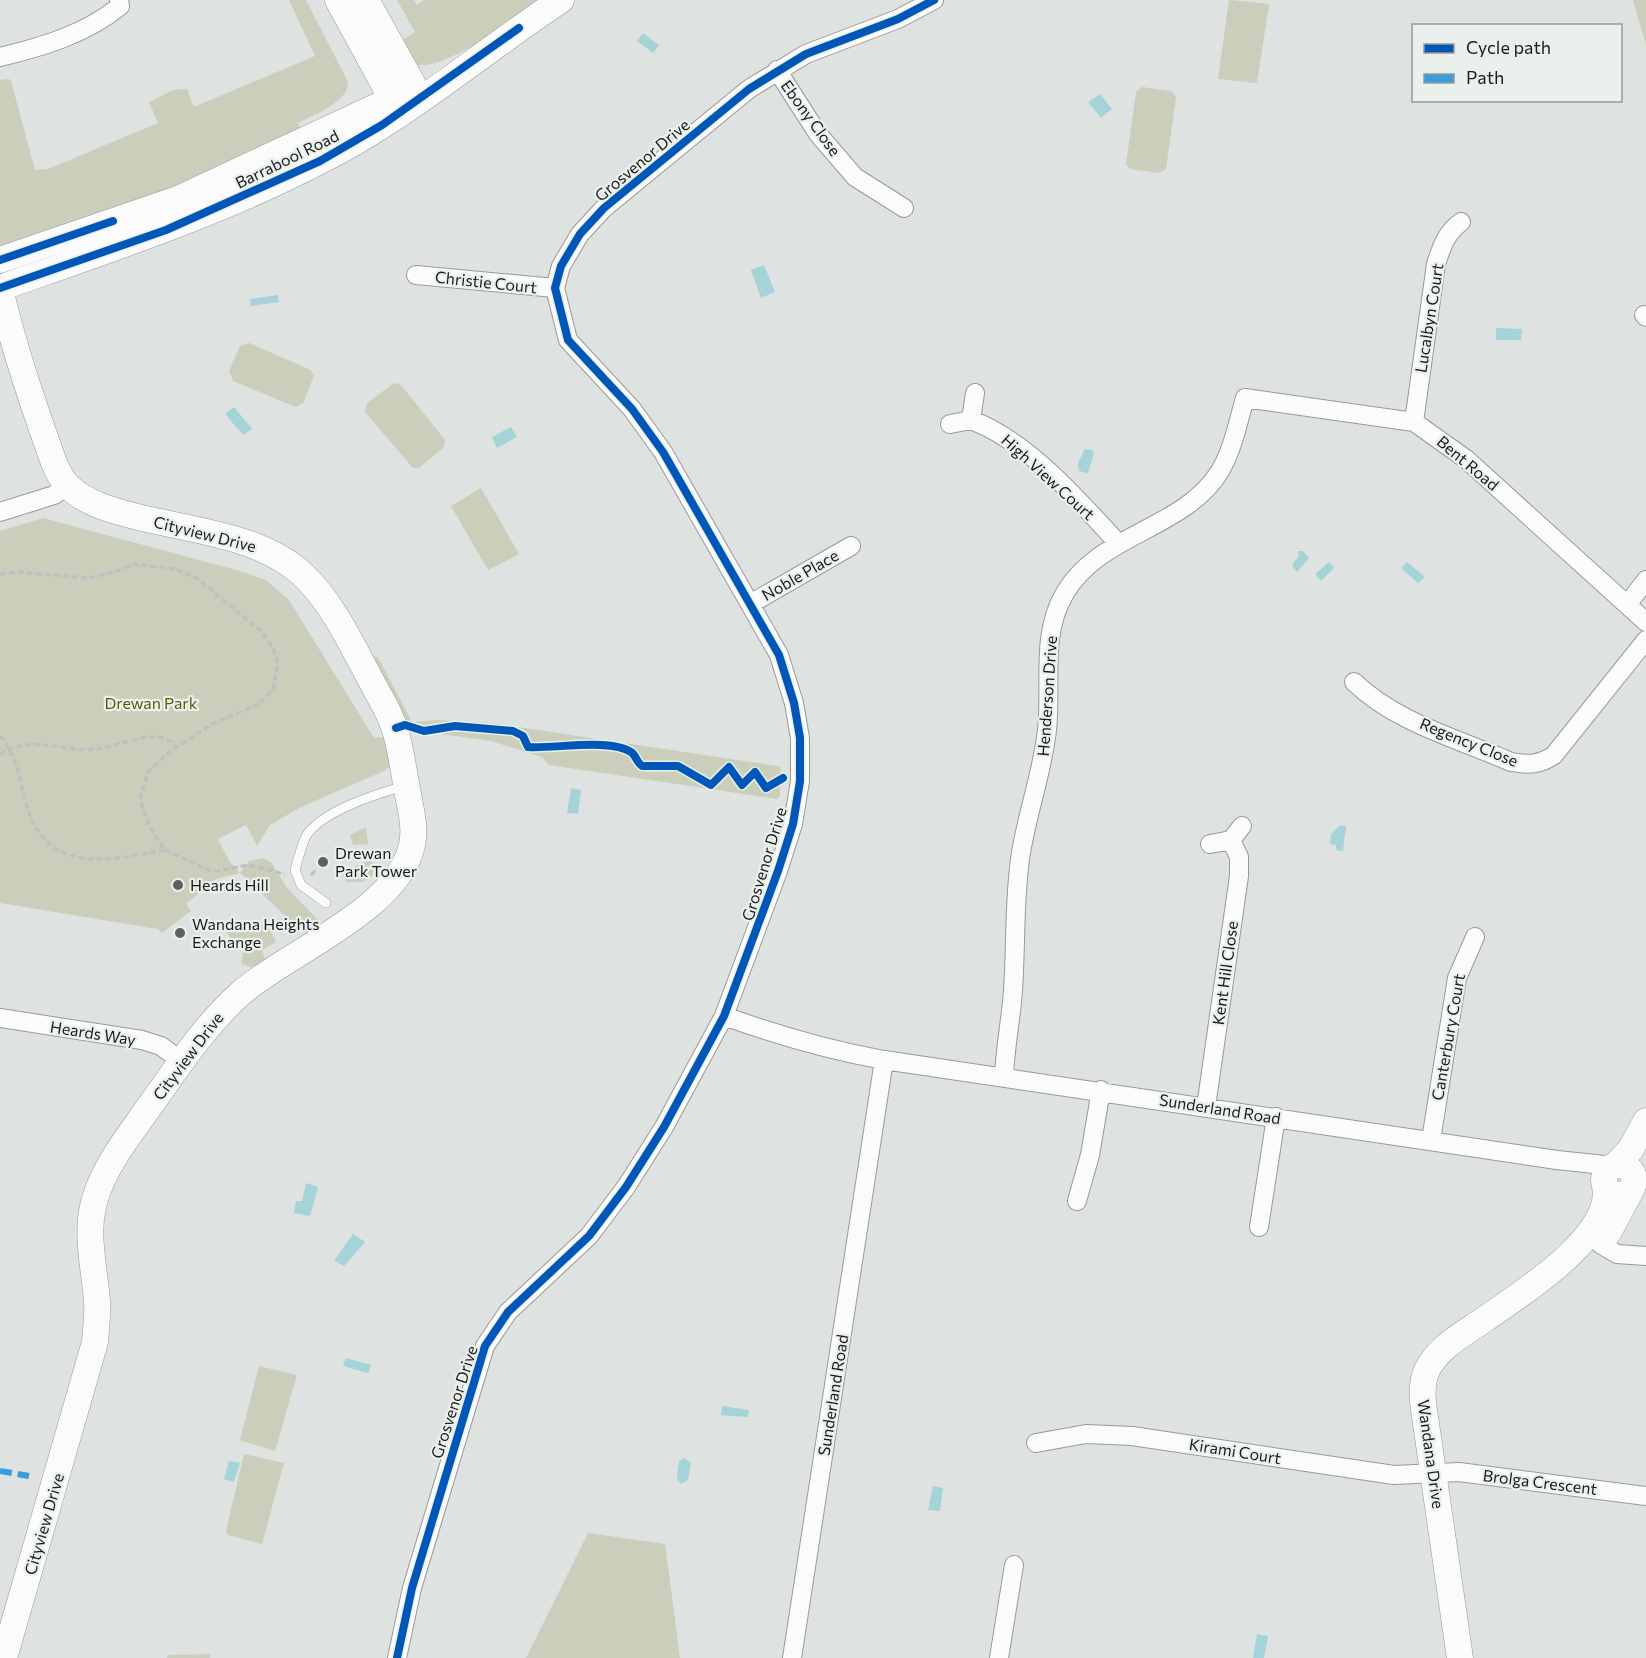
<svg xmlns="http://www.w3.org/2000/svg" width="1646" height="1658" font-family="Commissioner,sans-serif">
	<style>
		.green { fill: #caceba }
		.water { fill: #a4d3d8 }
		.lines { fill: none; stroke-linecap: round; stroke-linejoin: round }
		.lane-casing { stroke: #989a98; stroke-width: 10 }
		.street-casing { stroke: #989a98; stroke-width: 20 }
		.secondary-casing { stroke: #989a98; stroke-width: 27 }
		.path { stroke: #bfc0c0; stroke-width: 3; stroke-dasharray: 6 3; stroke-linecap: butt }
		.lane { stroke: #fafbfa; stroke-width: 9 }
		.street { stroke: #fafbfa; stroke-width: 18 }
		.secondary { stroke: #fafbfa; stroke-width: 26 }
		.quiet { stroke: #3b9bdf; stroke-width: 6; stroke-dasharray: 12 6; stroke-linecap: butt }
		.cycleway-casing { stroke: #eaf0ec; stroke-width: 11 }
		.cycleway { stroke: #0057b8; stroke-width: 8 }
		.poi-dot { fill: #5f6160; stroke: #eaf0ec; stroke-width: 2 }
		.labels { text-anchor: middle; stroke-width: 4.5; stroke-linejoin: round; paint-order: stroke }
		.street-label { font-size: 16px; fill: #1a1c1b; stroke: #eaf0ec }
		.park-label { font-size: 16px; fill: #565c0a; stroke: #eaf0ec }
		.poi-label { font-size: 16px; fill: #1a1c1b; stroke: #eaf0ec; text-anchor: start }
	</style>
	<rect width="100%" height="100%" fill="#dee2e0"/>
	<path class="green" d="M289,0H306L348,82C348,103 313,115 298,123L301,130L149,197L0,247V80L9,79L11,81L35,170L48,169L158,123L149,102L173,90L187,89L194,107L315,56Z
		M397,0H414L417,5L424,0H547C526,14 438,74 416,64C409,61 403,50 398,43L415,32Z
		M1229,0L1269,4L1257,83L1218,79Z
		M1633,0H1646V45Z
		M1142,87L1171,91L1176,97L1166,169L1159,173L1130,169L1126,164L1136,92Z
		M249,343L311,370L314,376L303,403L296,407L233,381L229,371L240,346Z
		M394,383L401,385L445,440L444,447L419,468H413L365,412L367,403Z
		M481,488L519,554L488,570L451,506Z
		M43,518L240,571L266,580L289,600L374,738L386,737L395,760L386,770L301,807L270,825L257,846L246,825L218,839L229,861L240,873L249,861L263,858L271,862L287,888L320,922L316,936L302,932L240,873L216,879L186,904L191,911L162,933L157,929L0,903V531Z
		M370,656L378,657L412,722L437,720L492,723L777,766L781,767L780,775L767,786L759,773L755,770L743,783L732,767L727,765L709,782C688,765 671,763 644,763L635,751L609,743L530,746L521,731L515,729L457,724L420,728L404,723Z
		M456,728L515,734L521,737L524,748L529,750C555,750 606,740 627,753C632,756 635,762 639,767L679,769L711,787L728,770L738,786L745,787L753,776L757,777L766,791L780,780V796L777,799L549,765L542,757L491,741L427,732Z
		M366,827L368,844L353,845L350,835Z
		M370,860L375,866L372,877L363,882H347L341,872Z
		M266,922L276,942L262,950L265,959L252,967L241,964L245,944L231,939L225,929C236,922 242,923 254,928Z
		M259,1366L297,1375L275,1451L240,1440Z
		M244,1454L284,1463L262,1544L228,1535L226,1531Z
		M588,1533L665,1544L680,1658H526Z
		M210,1654V1658H167V1655Z"/>
	<path class="water" d="M643,33L659,45L653,53L637,41Z
		M1100,94L1112,109L1101,118L1088,102Z
		M764,265L775,292L761,298L751,270Z
		M278,295L279,302L251,306L250,299Z
		M1496,328L1522,329L1521,340H1496Z
		M234,407L252,429L243,435L225,414Z
		M511,427L517,437L497,448L492,437Z
		M1085,449L1092,450L1094,453L1088,473L1079,471L1078,463Z
		M1298,551H1303L1309,558L1297,572L1292,565L1299,556Z
		M1329,562L1334,568L1321,581L1315,574Z
		M1407,562L1425,577L1418,583L1401,568Z
		M571,788L581,790L578,814L567,813Z
		M1340,825L1346,826L1343,851L1336,850V845L1330,844L1331,834Z
		M306,1183L318,1187L310,1216L294,1213L296,1201H302Z
		M353,1234L365,1242L344,1266L334,1261Z
		M346,1358L371,1365L368,1373L343,1366Z
		M722,1406L749,1410L748,1417L721,1415Z
		M684,1458L691,1463L688,1480L681,1484L677,1479L679,1461Z
		M229,1461L240,1463L234,1482L224,1479Z
		M933,1486L943,1488L940,1511L928,1510Z
		M1257,1634L1268,1636L1264,1658H1253Z"/>
	<g class="lines">
		<g class="lane-casing">
			<path id="lane" d="M326,903L301,885L295,870C298,859 301,848 305,838C318,812 379,793 405,786"/>
		</g>
		<g class="street-casing">
			<path id="street" d="M0,57C42,47 86,34 120,6L119,0
				M777,70L818,134L855,177L904,208
				M416,275L555,288
				M1644,315L1646,317
				M975,393L971,420C1028,441 1078,500 1118,543
				M1414,422L1436,264C1442,246 1446,233 1461,222
				M950,424L971,420
				M0,512L54,495L67,486
				M750,604L851,546
				M1627,605L1646,580
				M1354,682C1395,722 1458,739 1511,762C1528,765 1540,765 1554,755L1646,640
				M1210,844L1231,840
				M724,1016C777,1035 828,1050 884,1060
				M0,1018L142,1040L161,1046L181,1061
				M1004,1077C1005,1048 1011,1019 1013,991C1016,947 1014,903 1020,859C1026,816 1042,775 1047,730C1052,685 1040,634 1065,593C1100,533 1185,529 1220,471C1233,449 1238,422 1245,398L1414,422L1466,459L1646,622
				M1206,1107L1239,876V857L1231,840L1242,826
				M1431,1140L1457,978L1475,937
				M1077,1201L1090,1155L1101,1090
				M1259,1227L1276,1117
				M1600,1244L1617,1254L1646,1256
				M1036,1443L1086,1434L1132,1436L1394,1475L1459,1472L1646,1496
				M397,1658L412,1588L485,1346L508,1312L589,1236L626,1187L664,1127L724,1016L778,871L793,824L800,781V738L794,703L779,655L663,452L632,409L568,340L555,288L561,266L580,234L604,208L749,89L806,54L898,19L934,0
				M792,1658L884,1060L1557,1160L1614,1166
				M999,1658L1014,1565"/>
		</g>
		<g class="secondary-casing">
			<path id="secondary" d="M338,0L392,99L407,104
				M366,0L415,88L411,105
				M0,260L178,199L412,90
				M0,288C108,250 218,214 320,161C406,118 481,53 561,0
				M0,289C11,337 26,383 42,429C49,447 55,473 68,486C86,504 114,511 138,517C190,530 260,536 301,573C334,602 358,658 380,697C400,731 400,752 407,789C410,807 416,826 412,845C399,909 288,952 241,993C204,1026 178,1067 149,1107C131,1133 109,1160 98,1190C83,1227 94,1263 97,1301C98,1314 96,1329 95,1342L4,1658
				M1604 1180a15 15 0 1 1 30 0a15 15 0 1 1-30 0Z
				M1616,1165L1631,1149L1646,1121
				M1608,1233L1631,1190
				M1460,1658L1424,1410C1422,1397 1421,1383 1427,1370C1438,1347 1465,1333 1485,1319C1521,1294 1615,1235 1605,1186"/>
		</g>
		<path class="path" d="M0,574L18,572L88,578L111,573L135,564L175,569L198,579L261,631L273,648L278,663L273,689L259,704L212,724L168,753L148,772L140,799L149,826L165,850L213,872L248,865L285,874
			M0,736C16,754 19,777 25,800C44,876 105,861 165,850
			M0,755C29,733 64,753 96,749C114,747 141,735 156,737C163,737 172,741 176,746
			M311,875L317,869"/>
		<use href="#lane" class="lane"/>
		<use href="#street" class="street"/>
		<use href="#secondary" class="secondary"/>
		<path class="quiet" d="M0,1471L29,1476"/>
		<g class="cycleway-casing">
			<path id="cycleway" d="M0,260L113,221
				M0,288L166,230L320,161L382,125L519,28
				M396,728L405,725L424,731L455,726L513,731L523,736L528,747C553,749 611,738 631,752C636,755 636,762 642,766H678L711,785L729,767L742,785L755,772L766,788L783,778
				M397,1658L412,1588L485,1346L508,1312L589,1236L626,1187L664,1127L724,1016L778,871L793,824L800,781V738L794,703L779,655L663,452L632,409L568,340L555,288L561,266L580,234L604,208L749,89L806,54L898,19L934,0"/>
		</g>
		<use href="#cycleway" class="cycleway"/>
	</g>
	<g class="poi-dot">
		<circle cx="323" cy="862" r="6"/>
		<circle cx="178" cy="885" r="6"/>
		<circle cx="180" cy="933" r="6"/>
	</g>
	<g class="labels">
		<g class="street-label">
			<text transform="translate(811 118) rotate(54)" y="6">Ebony Close</text>
			<text transform="translate(287 159) rotate(-26)" y="6">Barrabool Road</text>
			<text transform="translate(642 160) rotate(-40)" y="6">Grosvenor Drive</text>
			<text transform="translate(486 282) rotate(6)" y="6">Christie Court</text>
			<text transform="translate(1429 318) rotate(-81)" y="6">Lucalbyn Court</text>
			<text transform="translate(1468 463) rotate(40)" y="6">Bent Road</text>
			<text transform="translate(1048 477) rotate(42)" y="6">High View Court</text>
			<text transform="translate(205 534) rotate(14)" y="6">Cityview Drive</text>
			<text transform="translate(800 575) rotate(-30)" y="6">Noble Place</text>
			<text transform="translate(1047 696) rotate(-86)" y="6">Henderson Drive</text>
			<text transform="translate(1469 742) rotate(22)" y="6">Regency Close</text>
			<text transform="translate(764 864) rotate(-73)" y="6">Grosvenor Drive</text>
			<text transform="translate(1225 973) rotate(-82)" y="6">Kent Hill Close</text>
			<text transform="translate(93 1033) rotate(9)" y="6">Heards Way</text>
			<text transform="translate(1448 1037) rotate(-80)" y="6">Canterbury Court</text>
			<text transform="translate(188 1056) rotate(-53)" y="6">Cityview Drive</text>
			<text transform="translate(1220 1109) rotate(9)" y="6">Sunderland Road</text>
			<text transform="translate(833 1395) rotate(-81)" y="6">Sunderland Road</text>
			<text transform="translate(454 1402) rotate(-72)" y="6">Grosvenor Drive</text>
			<text transform="translate(1235 1451) rotate(9)" y="6">Kirami Court</text>
			<text transform="translate(1431 1454) rotate(82)" y="6">Wandana Drive</text>
			<text transform="translate(1540 1482) rotate(7)" y="6">Brolga Crescent</text>
			<text transform="translate(44 1524) rotate(-74)" y="6">Cityview Drive</text>
		</g>
		<g class="park-label">
			<text x="151" y="709">Drewan Park</text>
		</g>
		<g class="poi-label">
			<text x="335" y="859">Drewan<tspan x="335" dy="18">Park Tower</tspan></text>
			<text x="190" y="891">Heards Hill</text>
			<text x="192" y="930">Wandana Heights<tspan x="192" dy="18">Exchange</tspan></text>
		</g>
	</g>
	<rect x="1412" y="24" width="210" height="78" fill="#eaf0ec" stroke="#979b98" stroke-width="1.5"/>
	<rect x="1424" y="44" width="30" height="9" fill="#0057b8" stroke="#979b98" stroke-width="1.5"/>
	<text x="1466" y="54" font-size="18" fill="#1a1c1b">Cycle path</text>
	<rect x="1424" y="74" width="30" height="9" fill="#3b9bdf" stroke="#979b98" stroke-width="1.5"/>
	<text x="1466" y="84" font-size="18" fill="#1a1c1b">Path</text>
</svg>
